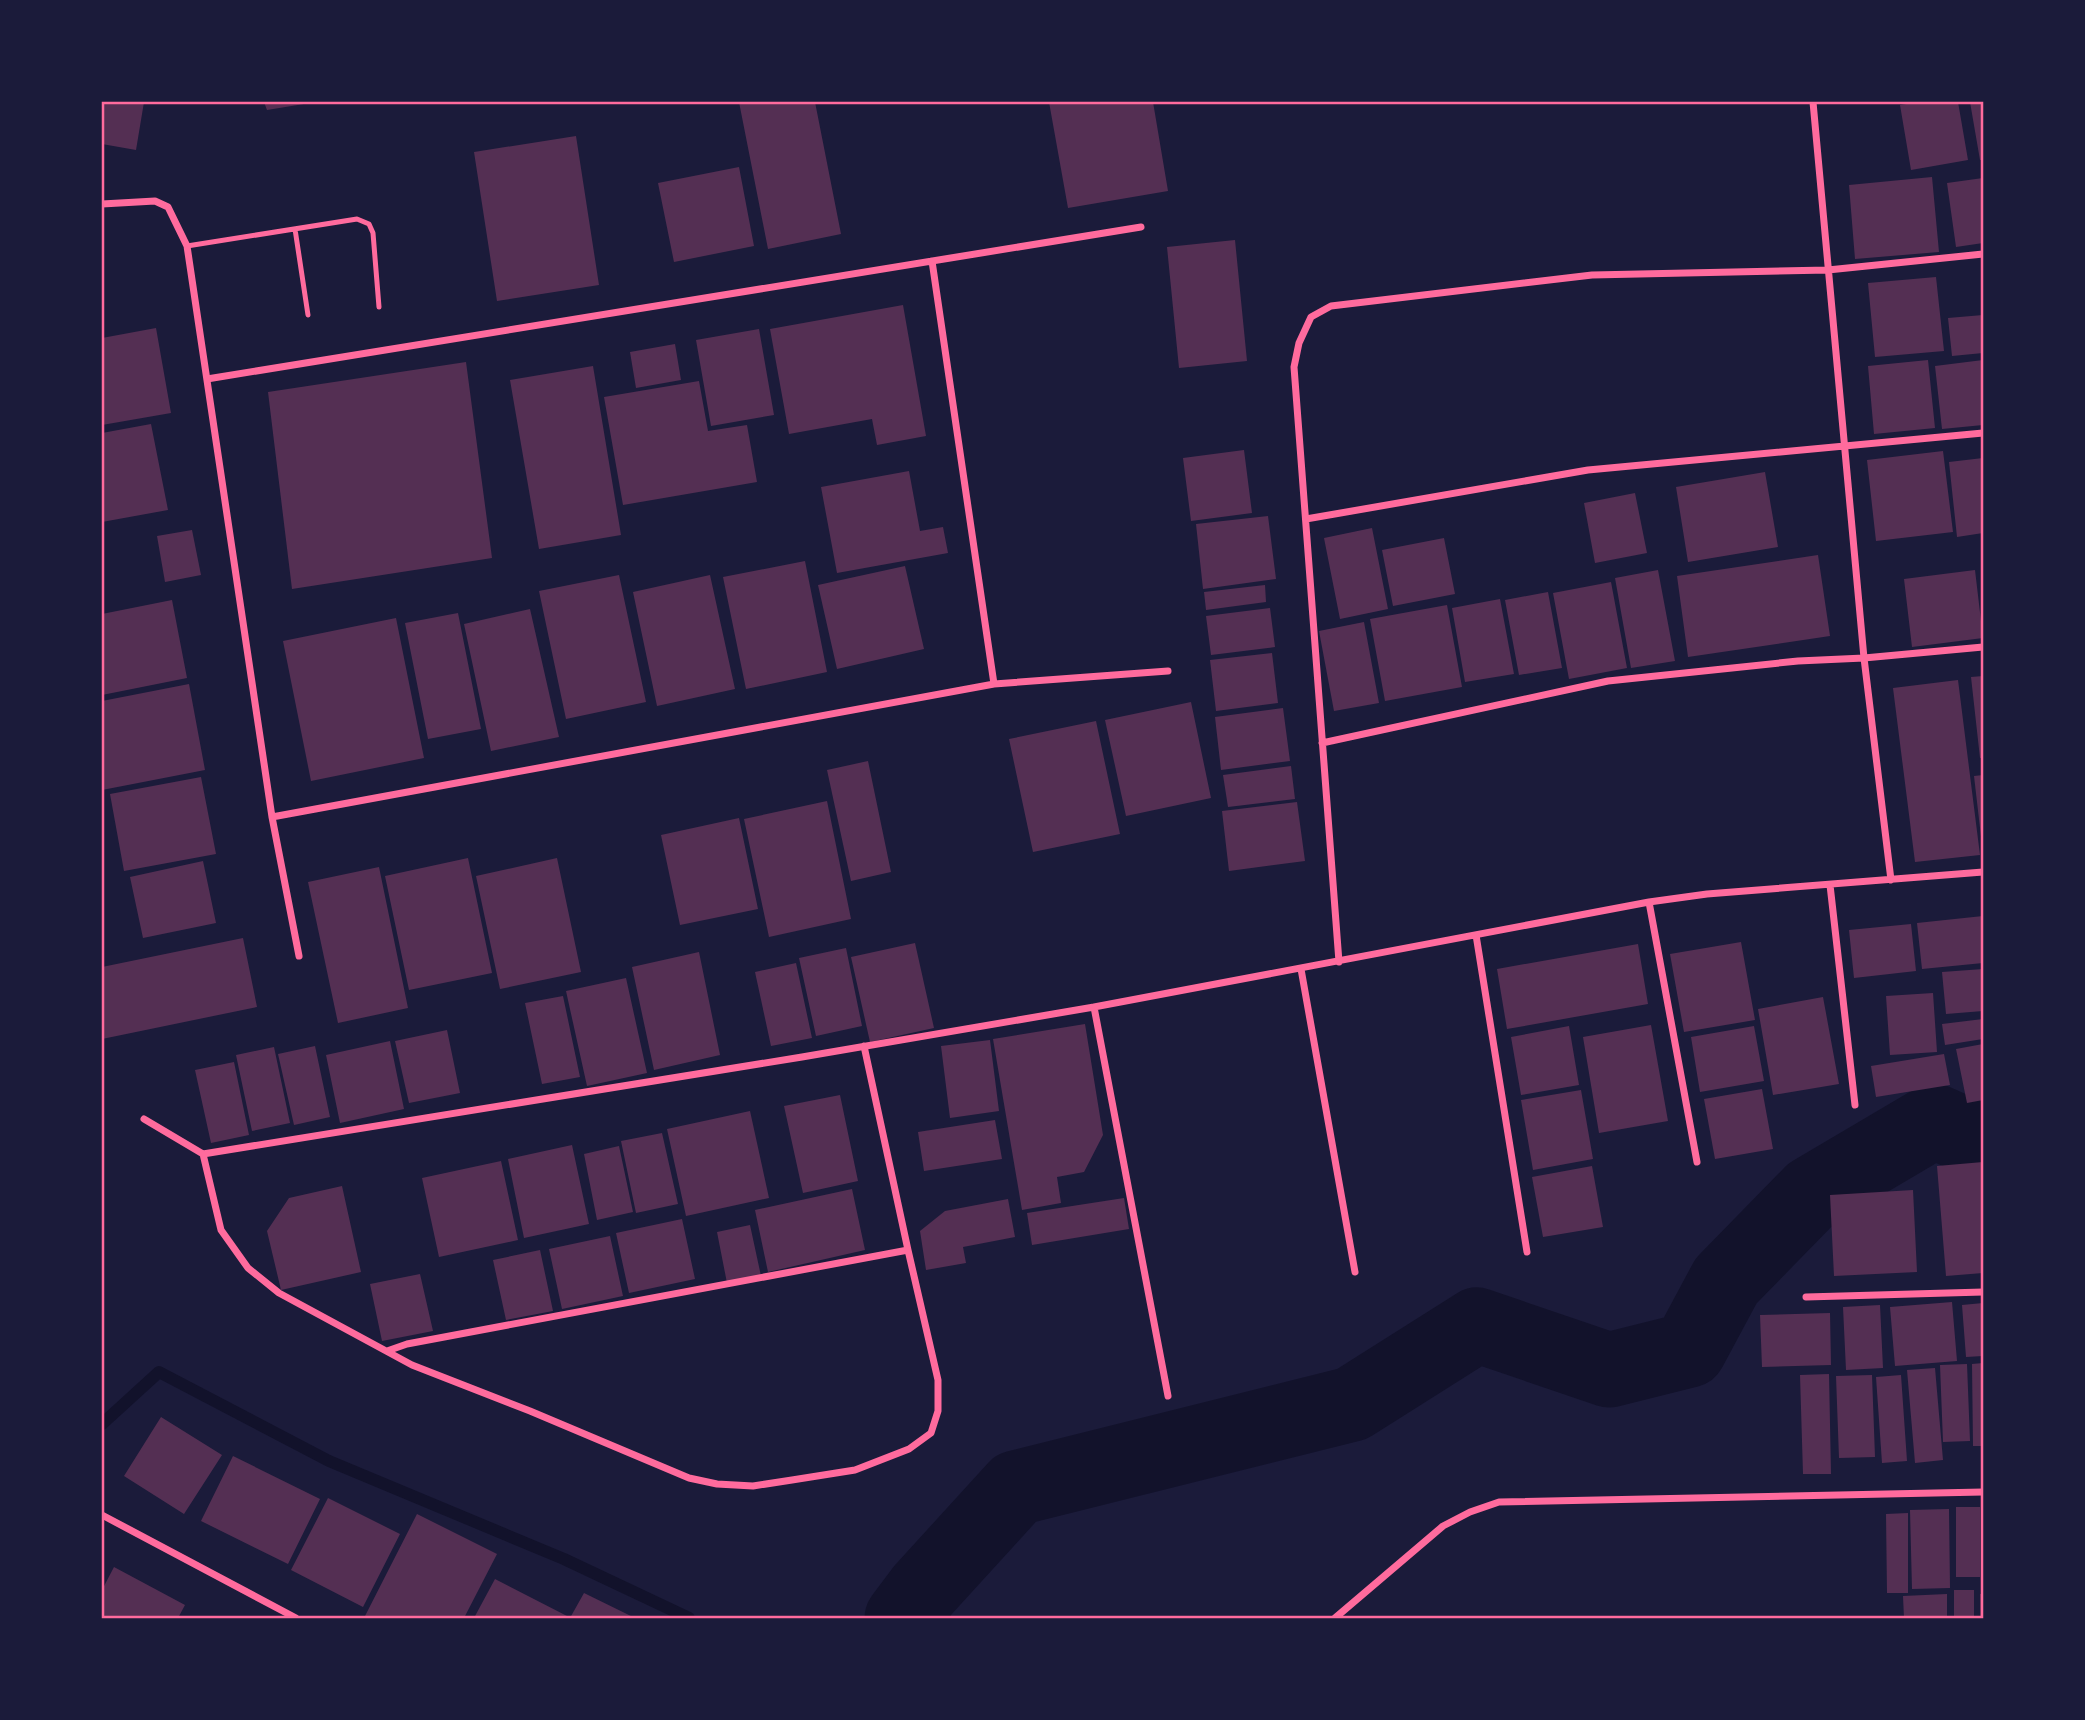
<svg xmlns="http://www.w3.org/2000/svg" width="2085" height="1720" font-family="'Titillium Web',sans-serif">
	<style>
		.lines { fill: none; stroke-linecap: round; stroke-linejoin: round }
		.stream { stroke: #12122b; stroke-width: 12 }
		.river { stroke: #12122b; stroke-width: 75 }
		.building { fill: #542f53 }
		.service { stroke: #ff6b9d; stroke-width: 5 }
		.minor { stroke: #ff6b9d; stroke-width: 7 }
		.neatline { fill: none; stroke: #ff6b9d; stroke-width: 2.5 }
	</style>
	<rect width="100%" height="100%" fill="#1b1b3a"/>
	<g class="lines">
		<path class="stream" d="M102,1424L159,1372L329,1461L564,1559L689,1618"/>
		<path class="river" d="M902,1618L923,1590L1016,1488L1352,1404L1477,1325L1609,1370L1689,1350L1726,1281L1812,1193L1934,1121L1983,1143"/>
	</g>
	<path class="building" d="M102,102H144L136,150L102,144Z
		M264,102H310V103L267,110Z
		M739,102H815L841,234L768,249Z
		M1049,102H1153L1168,191L1068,208Z
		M1919,102H1958L1968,160L1911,170L1900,105Z
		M1970,102H1983V160H1980Z
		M576,136L599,285L497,301L474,152Z
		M739,167L754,246L674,262L658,183Z
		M1932,177L1939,252L1855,259L1849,185Z
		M1983,178V243L1956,247L1947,183Z
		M1235,240L1247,361L1179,368L1167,247Z
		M1936,277L1944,351L1875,357L1868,283Z
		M903,305L926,436L877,445L872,419L789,434L770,329Z
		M1983,315V353L1952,356L1948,318Z
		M156,328L171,413L102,425V338Z
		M759,329L774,415L711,426L696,340Z
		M675,344L681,380L636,388L630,352Z
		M1928,360L1935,428L1874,434L1868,366Z
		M1983,360V425L1942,429L1935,366Z
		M466,362L492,558L292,589L268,392Z
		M593,366L621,535L539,549L510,380Z
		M699,381L708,431L747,425L757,482L623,505L604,397Z
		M151,424L168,510L102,522V433Z
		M1244,450L1252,513L1191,521L1183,458Z
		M1943,451L1953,532L1876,541L1867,460Z
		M1983,458V533L1957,537L1949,462Z
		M909,471L920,531L943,527L948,553L837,573L821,487Z
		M1765,472L1778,547L1688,562L1676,487Z
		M1635,493L1647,553L1595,563L1584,503Z
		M1268,516L1276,579L1203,589L1196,524Z
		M1372,528L1388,609L1340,619L1324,538Z
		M192,530L201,575L165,582L157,536Z
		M1444,538L1455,594L1393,606L1382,550Z
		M1818,555L1830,636L1688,657L1677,576Z
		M805,561L827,672L746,689L723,577Z
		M905,566L924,649L837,669L818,585Z
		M1658,570L1675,661L1631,668L1615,578Z
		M1975,570L1983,638L1912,647L1904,579Z
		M619,575L646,702L566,719L539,591Z
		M710,575L735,689L657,706L633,592Z
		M1611,582L1627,668L1569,679L1553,593Z
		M1265,585L1266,602L1206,610L1204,592Z
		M1548,592L1562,668L1519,675L1505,600Z
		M1500,599L1514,674L1465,682L1452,608Z
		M172,600L187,678L102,695V614Z
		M1447,605L1462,687L1385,701L1370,619Z
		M1270,608L1275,647L1211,655L1206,616Z
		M530,609L559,737L491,751L464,624Z
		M458,613L481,729L428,739L405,623Z
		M396,618L424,758L311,781L283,641Z
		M1364,622L1379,703L1334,711L1319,631Z
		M1272,653L1278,703L1216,711L1210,660Z
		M1983,676V758H1980L1971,677Z
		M1958,680L1980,855L1915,862L1893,688Z
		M189,684L205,770L102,790V701Z
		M1191,702L1211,798L1126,816L1105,720Z
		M1283,708L1290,761L1221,770L1215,717Z
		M1096,721L1120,834L1033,852L1009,739Z
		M868,761L891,872L851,881L827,770Z
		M1291,766L1295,799L1228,807L1223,775Z
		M1983,775V845H1982L1974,776Z
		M201,777L216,854L124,871L110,794Z
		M827,801L851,919L769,937L744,819Z
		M1297,802L1305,861L1229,871L1222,811Z
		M739,818L758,909L680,925L661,835Z
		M468,858L492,973L409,990L385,876Z
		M557,858L581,972L500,989L476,876Z
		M203,861L216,923L143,938L130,877Z
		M379,867L408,1008L338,1023L308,882Z
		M1983,916V963L1922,969L1917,923Z
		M1911,924L1916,971L1854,978L1849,930Z
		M243,938L257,1007L102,1039V967Z
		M1741,942L1755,1020L1684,1032L1670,954Z
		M915,943L934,1028L870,1042L851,957Z
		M1638,944L1648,1004L1507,1029L1497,969Z
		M846,948L862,1026L816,1036L799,958Z
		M699,952L720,1055L654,1070L632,967Z
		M796,963L812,1038L771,1046L755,972Z
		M1983,969V1011L1946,1014L1942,972Z
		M626,978L647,1073L587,1086L566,991Z
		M1933,993L1937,1052L1890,1055L1886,996Z
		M563,996L580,1077L542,1084L525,1003Z
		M1823,997L1839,1084L1773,1095L1758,1009Z
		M1983,1019V1039L1945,1045L1942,1024Z
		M1085,1024L1103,1135L1084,1172L1057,1177L1061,1203L1022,1210L993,1039Z
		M1651,1025L1668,1121L1599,1133L1583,1037Z
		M1569,1026L1579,1085L1521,1095L1511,1037Z
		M1754,1026L1764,1081L1700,1092L1691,1037Z
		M447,1030L460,1093L409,1103L395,1041Z
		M990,1040L999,1111L950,1118L941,1046Z
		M390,1041L404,1109L340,1123L326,1055Z
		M1983,1044V1100L1967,1103L1956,1049Z
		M315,1046L330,1117L294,1125L278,1054Z
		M274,1047L290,1123L252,1131L236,1055Z
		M1944,1054L1950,1085L1876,1097L1871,1066Z
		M234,1062L249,1135L211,1143L195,1070Z
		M1762,1089L1773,1149L1715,1159L1704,1099Z
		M1581,1090L1593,1159L1533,1170L1521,1100Z
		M840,1095L858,1181L803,1193L784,1106Z
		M750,1111L769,1198L686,1216L667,1129Z
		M995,1120L1002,1159L924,1171L918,1132Z
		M662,1133L678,1204L636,1213L621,1141Z
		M572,1145L589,1224L524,1238L508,1159Z
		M619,1146L633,1212L597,1220L584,1154Z
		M501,1161L518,1240L439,1257L422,1178Z
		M1983,1162V1273L1946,1276L1937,1166Z
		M1592,1166L1603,1227L1543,1237L1532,1177Z
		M342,1186L361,1272L281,1290L267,1231L289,1198Z
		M852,1189L865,1250L768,1272L755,1210Z
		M1913,1190L1917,1272L1834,1276L1830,1195Z
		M1124,1198L1129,1229L1032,1245L1027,1213Z
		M1008,1199L1015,1237L963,1247L966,1263L926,1270L920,1231L945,1211Z
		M682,1219L695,1279L629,1293L616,1233Z
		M750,1225L761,1276L727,1283L717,1232Z
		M610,1236L623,1296L562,1309L549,1249Z
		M540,1250L553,1311L506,1320L493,1260Z
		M420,1274L433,1331L382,1341L370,1284Z
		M1952,1302L1957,1361L1895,1366L1890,1307Z
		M1983,1303V1356L1966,1357L1962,1305Z
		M1880,1305L1883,1368L1846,1370L1843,1307Z
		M1830,1313L1831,1365L1762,1367L1760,1315Z
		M1983,1363V1446H1973L1972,1364Z
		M1967,1364L1970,1441L1943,1442L1940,1365Z
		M1935,1368L1943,1460L1915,1463L1907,1370Z
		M1829,1374L1831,1474H1803L1800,1375Z
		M1872,1375L1875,1457L1839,1458L1836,1376Z
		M1901,1375L1907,1461L1882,1463L1876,1377Z
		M161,1417L222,1455L184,1514L124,1476Z
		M233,1456L320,1499L288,1564L201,1521Z
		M328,1498L400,1534L363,1607L291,1570Z
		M1956,1507H1980V1577H1956Z
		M1949,1509L1950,1588L1912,1589L1910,1510Z
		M1908,1513V1593H1887L1886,1514Z
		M417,1514L497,1554L464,1618H364Z
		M114,1567L185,1605L178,1618H102V1590Z
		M495,1579L567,1616L565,1618H474Z
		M1954,1590H1974V1618H1954Z
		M584,1593L635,1618H570Z
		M1947,1594V1618H1904L1903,1596Z
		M1980,1594H1983V1618H1980Z"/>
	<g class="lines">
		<path class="service" d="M295,229L308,315
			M187,246L357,219L369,224L373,233L379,307"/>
		<path class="minor" d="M1813,102L1864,658L1891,880
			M102,204L155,201L168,207L187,246L272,817L299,956
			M932,261L994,684
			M207,379L1141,227
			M1306,519L1588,470L1983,433
			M1322,743L1608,681L1798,661L1864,658L1983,647
			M272,817L994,684L1168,671
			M1830,885L1855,1105
			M1649,902L1697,1162
			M1476,935L1527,1252
			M1339,962L1294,367L1299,343L1311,317L1331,306L1592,275L1828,270L1983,254
			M1301,969L1355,1272
			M1094,1007L1168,1396
			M144,1119L203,1154L802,1057L1094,1007L1649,902L1707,894L1983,872
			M203,1154L221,1230L248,1268L279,1293L412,1365L530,1411L689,1478L717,1484L753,1486L792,1480L855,1470L909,1449L931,1433L938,1411V1380L908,1250L864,1046
			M1806,1297L1983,1292
			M387,1351L407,1344L908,1250
			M102,1515L296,1618
			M1335,1618L1443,1526L1470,1512L1499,1502L1983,1492"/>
	</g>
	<rect width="2085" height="1720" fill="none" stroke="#1b1b3a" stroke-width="206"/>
	<rect x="103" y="103" width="1879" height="1514" class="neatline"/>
</svg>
